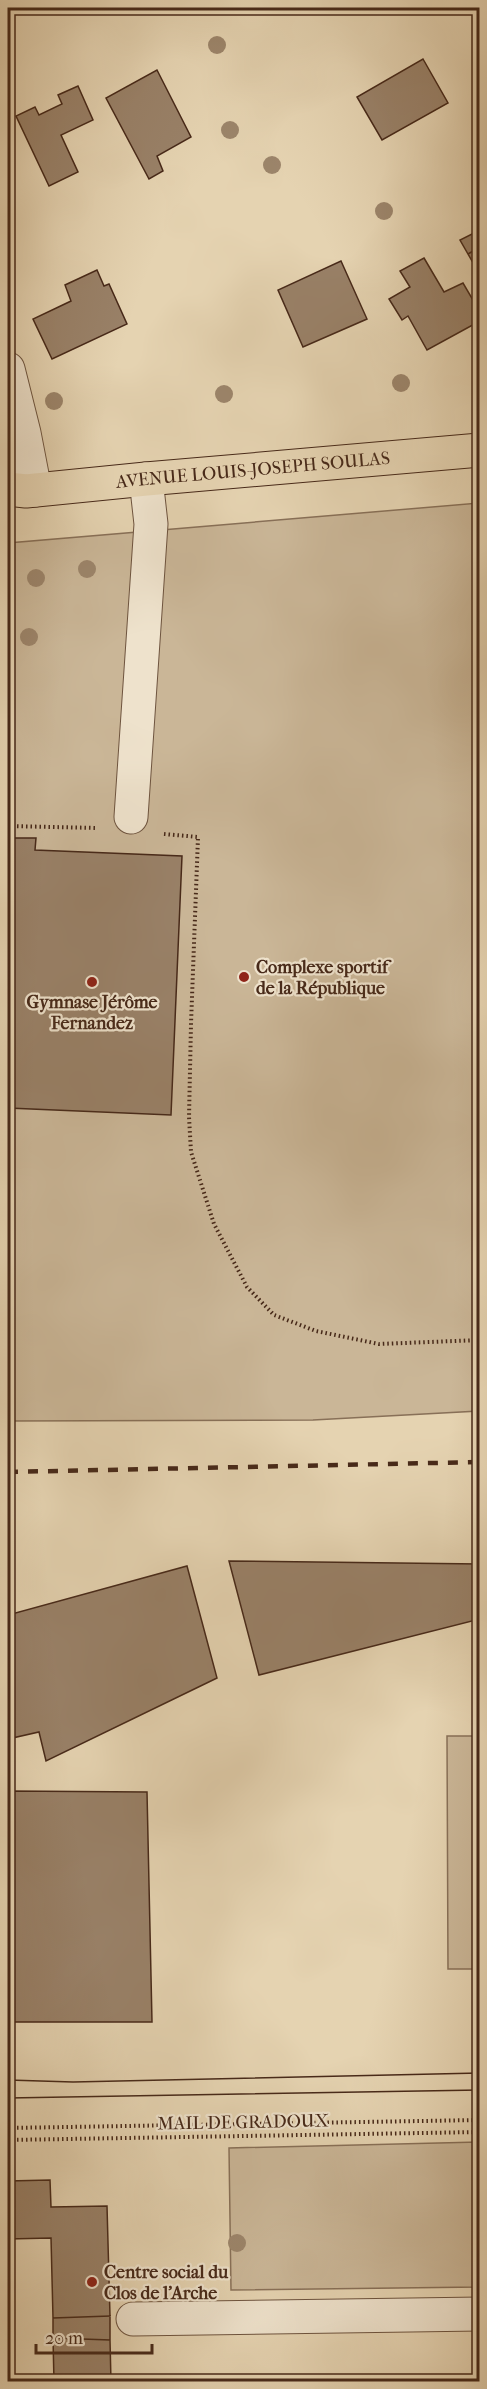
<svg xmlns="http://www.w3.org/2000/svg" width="487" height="2389" font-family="'IM FELL French Canon',serif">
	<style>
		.green { fill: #cab697; stroke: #887058; stroke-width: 1.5 }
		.building { fill: #998168; stroke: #472919; stroke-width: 1.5 }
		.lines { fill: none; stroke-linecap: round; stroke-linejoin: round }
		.minor-casing { stroke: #6e543f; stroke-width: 35 }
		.major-casing { stroke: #472919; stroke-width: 35 }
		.path { stroke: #472919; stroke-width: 4; stroke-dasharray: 1.5 3; stroke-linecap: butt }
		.minor { stroke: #eee2cc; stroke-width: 33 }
		.major { stroke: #e5d3b1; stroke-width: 33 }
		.tram { stroke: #472919; stroke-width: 1.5 }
		.rail { stroke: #472919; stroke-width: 4.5; stroke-dasharray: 10 10; stroke-linecap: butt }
		.tree { fill: #9c856b }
		.poi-dot { fill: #8f2418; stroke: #eee2cc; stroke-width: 2 }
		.labels { text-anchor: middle; stroke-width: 4.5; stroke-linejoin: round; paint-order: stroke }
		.street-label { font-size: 18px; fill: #472919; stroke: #eee2cc }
		.poi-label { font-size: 18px; font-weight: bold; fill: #472919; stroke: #eee2cc; text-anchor: start }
	</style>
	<rect width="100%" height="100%" fill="#e5d3b1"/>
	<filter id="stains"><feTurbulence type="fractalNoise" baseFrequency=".00333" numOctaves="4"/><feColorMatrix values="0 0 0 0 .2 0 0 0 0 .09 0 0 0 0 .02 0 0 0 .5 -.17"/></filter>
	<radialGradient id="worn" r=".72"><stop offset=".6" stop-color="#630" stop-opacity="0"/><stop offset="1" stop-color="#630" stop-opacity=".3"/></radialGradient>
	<path class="green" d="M479,503V1411L313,1420L8,1421V543Z
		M447,1736H479V1969H448Z
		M479,2142V2287L231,2290L229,2148Z"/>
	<path class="building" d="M423,59L448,103L382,140L357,97Z
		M157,70L191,137L157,156L163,171L149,179L106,98Z
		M78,86L93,120L61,135L78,172L49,186L16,116L35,107L39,115L62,104L58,95Z
		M480,230V247L468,254L460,240Z
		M480,247V275L468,254Z
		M424,258L444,292L463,283L480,312V321L427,350L408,316L402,320L389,299L410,287L400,271Z
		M341,261L367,319L303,347L278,290Z
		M97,270L104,286L109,284L127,324L52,359L33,319L71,301L65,285Z
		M8,838H36L35,850L182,856L171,1115L8,1108Z
		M229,1561L480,1564V1619L259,1675Z
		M187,1566L217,1678L46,1761L39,1732L8,1739V1615Z
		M8,1791L147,1792L152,2022H8Z
		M50,2180L51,2207L107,2206L110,2316L53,2318L51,2238L8,2239V2181Z
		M110,2316V2340L53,2338V2318Z
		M53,2338L110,2340L111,2382H54Z"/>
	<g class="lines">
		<g class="minor-casing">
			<path id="minor" d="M8,369L24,433L35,490
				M131,817L151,524L146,479
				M133,2319L480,2314"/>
		</g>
		<g class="major-casing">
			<g id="major">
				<path id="s1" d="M8,489L26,491L146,479L480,450"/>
			</g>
		</g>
		<path class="path" d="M8,826L97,828
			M164,834L198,837L191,1024L189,1117L191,1152L214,1224L247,1287L274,1315L316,1331L379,1344L480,1340
			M8,2128L480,2120
			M8,2140L480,2132"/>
		<use href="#minor" class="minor"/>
		<use href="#major" class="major"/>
		<path class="tram" d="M8,2080L73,2082L480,2073
			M8,2098L480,2090"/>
		<path class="rail" d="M8,1472L480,1462"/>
	</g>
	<g class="tree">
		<circle cx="217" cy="45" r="9"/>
		<circle cx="230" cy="130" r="9"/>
		<circle cx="272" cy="165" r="9"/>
		<circle cx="384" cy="211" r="9"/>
		<circle cx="401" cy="383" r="9"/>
		<circle cx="224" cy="394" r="9"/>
		<circle cx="54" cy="401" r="9"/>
		<circle cx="87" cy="569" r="9"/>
		<circle cx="36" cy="578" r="9"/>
		<circle cx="29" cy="637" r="9"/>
		<circle cx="237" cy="2243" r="9"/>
	</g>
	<g class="poi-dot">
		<circle cx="244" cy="977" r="6"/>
		<circle cx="92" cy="982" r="6"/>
		<circle cx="92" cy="2282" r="6"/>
	</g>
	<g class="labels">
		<g class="street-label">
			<text dy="6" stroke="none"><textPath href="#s1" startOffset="246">AVENUE LOUIS-JOSEPH SOULAS</textPath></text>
			<text transform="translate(243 2122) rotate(-1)" y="6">MAIL DE GRADOUX</text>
		</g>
		<g class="poi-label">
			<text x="256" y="973">Complexe sportif<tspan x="256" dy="21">de la République</tspan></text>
			<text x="92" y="1008" text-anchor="middle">Gymnase Jérôme<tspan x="92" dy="21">Fernandez</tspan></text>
			<text x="104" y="2278">Centre social du<tspan x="104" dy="21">Clos de l’Arche</tspan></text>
		</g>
	</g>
	<rect width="487" height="2389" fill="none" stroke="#e5d3b1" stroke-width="30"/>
	<rect x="9" y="9" width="469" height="2371" fill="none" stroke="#472919" stroke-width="3"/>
	<rect x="15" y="15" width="457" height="2359" fill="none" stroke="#472919" stroke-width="1.5"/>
	<path d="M36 2344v9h116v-9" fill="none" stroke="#472919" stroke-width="3"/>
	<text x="45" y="2344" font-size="18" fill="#472919" stroke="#eee2cc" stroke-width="4.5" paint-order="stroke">20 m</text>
	<rect width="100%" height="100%" filter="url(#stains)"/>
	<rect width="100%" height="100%" fill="url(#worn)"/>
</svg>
